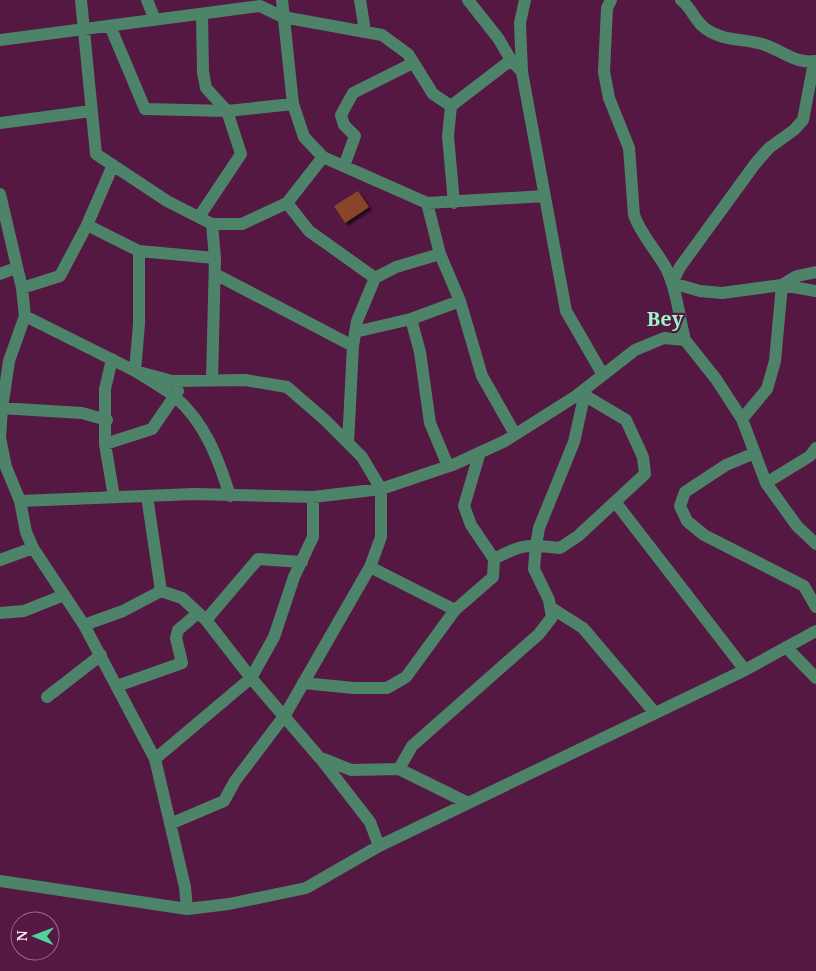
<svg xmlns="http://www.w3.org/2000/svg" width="816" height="971" font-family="'Noto Serif',serif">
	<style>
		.building { fill: #884529; filter: url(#shadow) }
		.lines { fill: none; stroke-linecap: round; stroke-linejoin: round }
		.minor { stroke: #4d8469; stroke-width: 12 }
		.labels { text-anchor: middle; stroke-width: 4.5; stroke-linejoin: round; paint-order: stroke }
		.district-label { font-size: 20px; font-weight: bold; fill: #9ff3c9; stroke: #551842 }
	</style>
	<defs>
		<filter id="shadow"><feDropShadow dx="3" dy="3" stdDeviation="1" flood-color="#0009"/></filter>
	</defs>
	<rect width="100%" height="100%" fill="#551842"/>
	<path class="building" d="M358,191L369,207L345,223L334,206Z"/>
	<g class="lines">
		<path class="minor" d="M81,0L96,154L167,201L212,224H242L287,203L323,157
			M147,0L155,20
			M282,0L293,104L304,137L323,157L427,203L545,196
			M360,0L365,31
			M468,0L498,38L511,60L522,72L566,311L603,375
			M611,0L607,8L604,72L609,98L629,148L634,215C641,235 656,250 666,268C677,290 679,317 685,340
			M681,0C692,8 695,22 706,29C724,42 745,38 765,45C783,51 795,64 816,61
			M110,26L145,109L227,111L293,104
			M0,40L260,6L283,17L382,35L408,54L433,94L451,106L448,136L454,203
			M814,62L803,120L794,130L769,148L755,164L680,267L672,283L700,291L722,293L782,285L816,291
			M522,72L520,23L525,0
			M451,106L511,60
			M0,123L91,111
			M344,166L355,136L344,125L341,115L353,93L413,63
			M0,194L22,288L25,316L9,361L2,408L0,438L6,467L20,501L26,532L33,548L84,625L155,759L185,887L187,909
			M287,203L309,231L375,278
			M427,203L440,254L460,301L482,376L515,434
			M199,217L241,154L227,111L206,88L203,72L202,15
			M212,224L215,258L212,380
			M87,225L139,251L215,258
			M139,251V324L135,371C148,379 162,387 174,396C205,422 218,458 230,496
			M0,274L16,268
			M215,274L353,346
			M782,285L797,276L816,272
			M22,288L60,276L87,225L113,165
			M25,316L135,371L172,381L245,380L287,387L324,419L362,457L381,489V537L370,567L285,715L235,781L224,801L170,824
			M411,319L420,352L430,423L448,466
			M355,332L411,319L460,301
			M112,359L105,389V444L114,497
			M0,408L82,413L107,420
			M742,419L767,389L775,361L782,285
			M348,443L353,346L357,321L375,278L396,267L440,254
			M105,444L152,429L178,391
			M755,453L726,465L685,492L680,506L687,521L704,535L804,586L816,607
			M766,483L810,456L816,448
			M20,501L194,494L313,497L381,489L455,464L505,441L576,396L635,350L664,338L685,340L716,379L742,419L766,483L797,526L816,544
			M616,503L745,670
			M494,559C522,544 528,544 560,548L578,536L645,474L643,457L626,420L584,395
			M0,560L33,548
			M370,567L455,610
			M161,591L182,598L206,620L251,678L319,757L351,770L399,769L468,803
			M550,607L583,628L655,713
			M0,613L24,611L64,595
			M206,620L258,559L302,562
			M84,625L123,611L161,591L147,496
			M786,647L816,678
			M303,683L354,688H387L406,677L455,610L493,577L494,559L471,525L464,506L480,452
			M117,686L182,663L176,638L178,630L198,613
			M47,697L101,655
			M155,759L251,678L274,637L294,577L313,537V497
			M321,759L370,822L379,846
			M399,769L412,746L539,634L552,617L549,600L534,569L536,545L539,528L574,442L586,388
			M0,881L187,909L229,904L306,888L379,846L745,670L816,631"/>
	</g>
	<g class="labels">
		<g class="district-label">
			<text x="665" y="326">Bey</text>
		</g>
	</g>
	<g transform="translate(35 936) rotate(271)"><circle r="24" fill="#551842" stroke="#976a88"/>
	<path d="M0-4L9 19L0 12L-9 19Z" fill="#4cd49b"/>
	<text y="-8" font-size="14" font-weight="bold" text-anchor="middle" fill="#fbe4f1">N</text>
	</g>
</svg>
